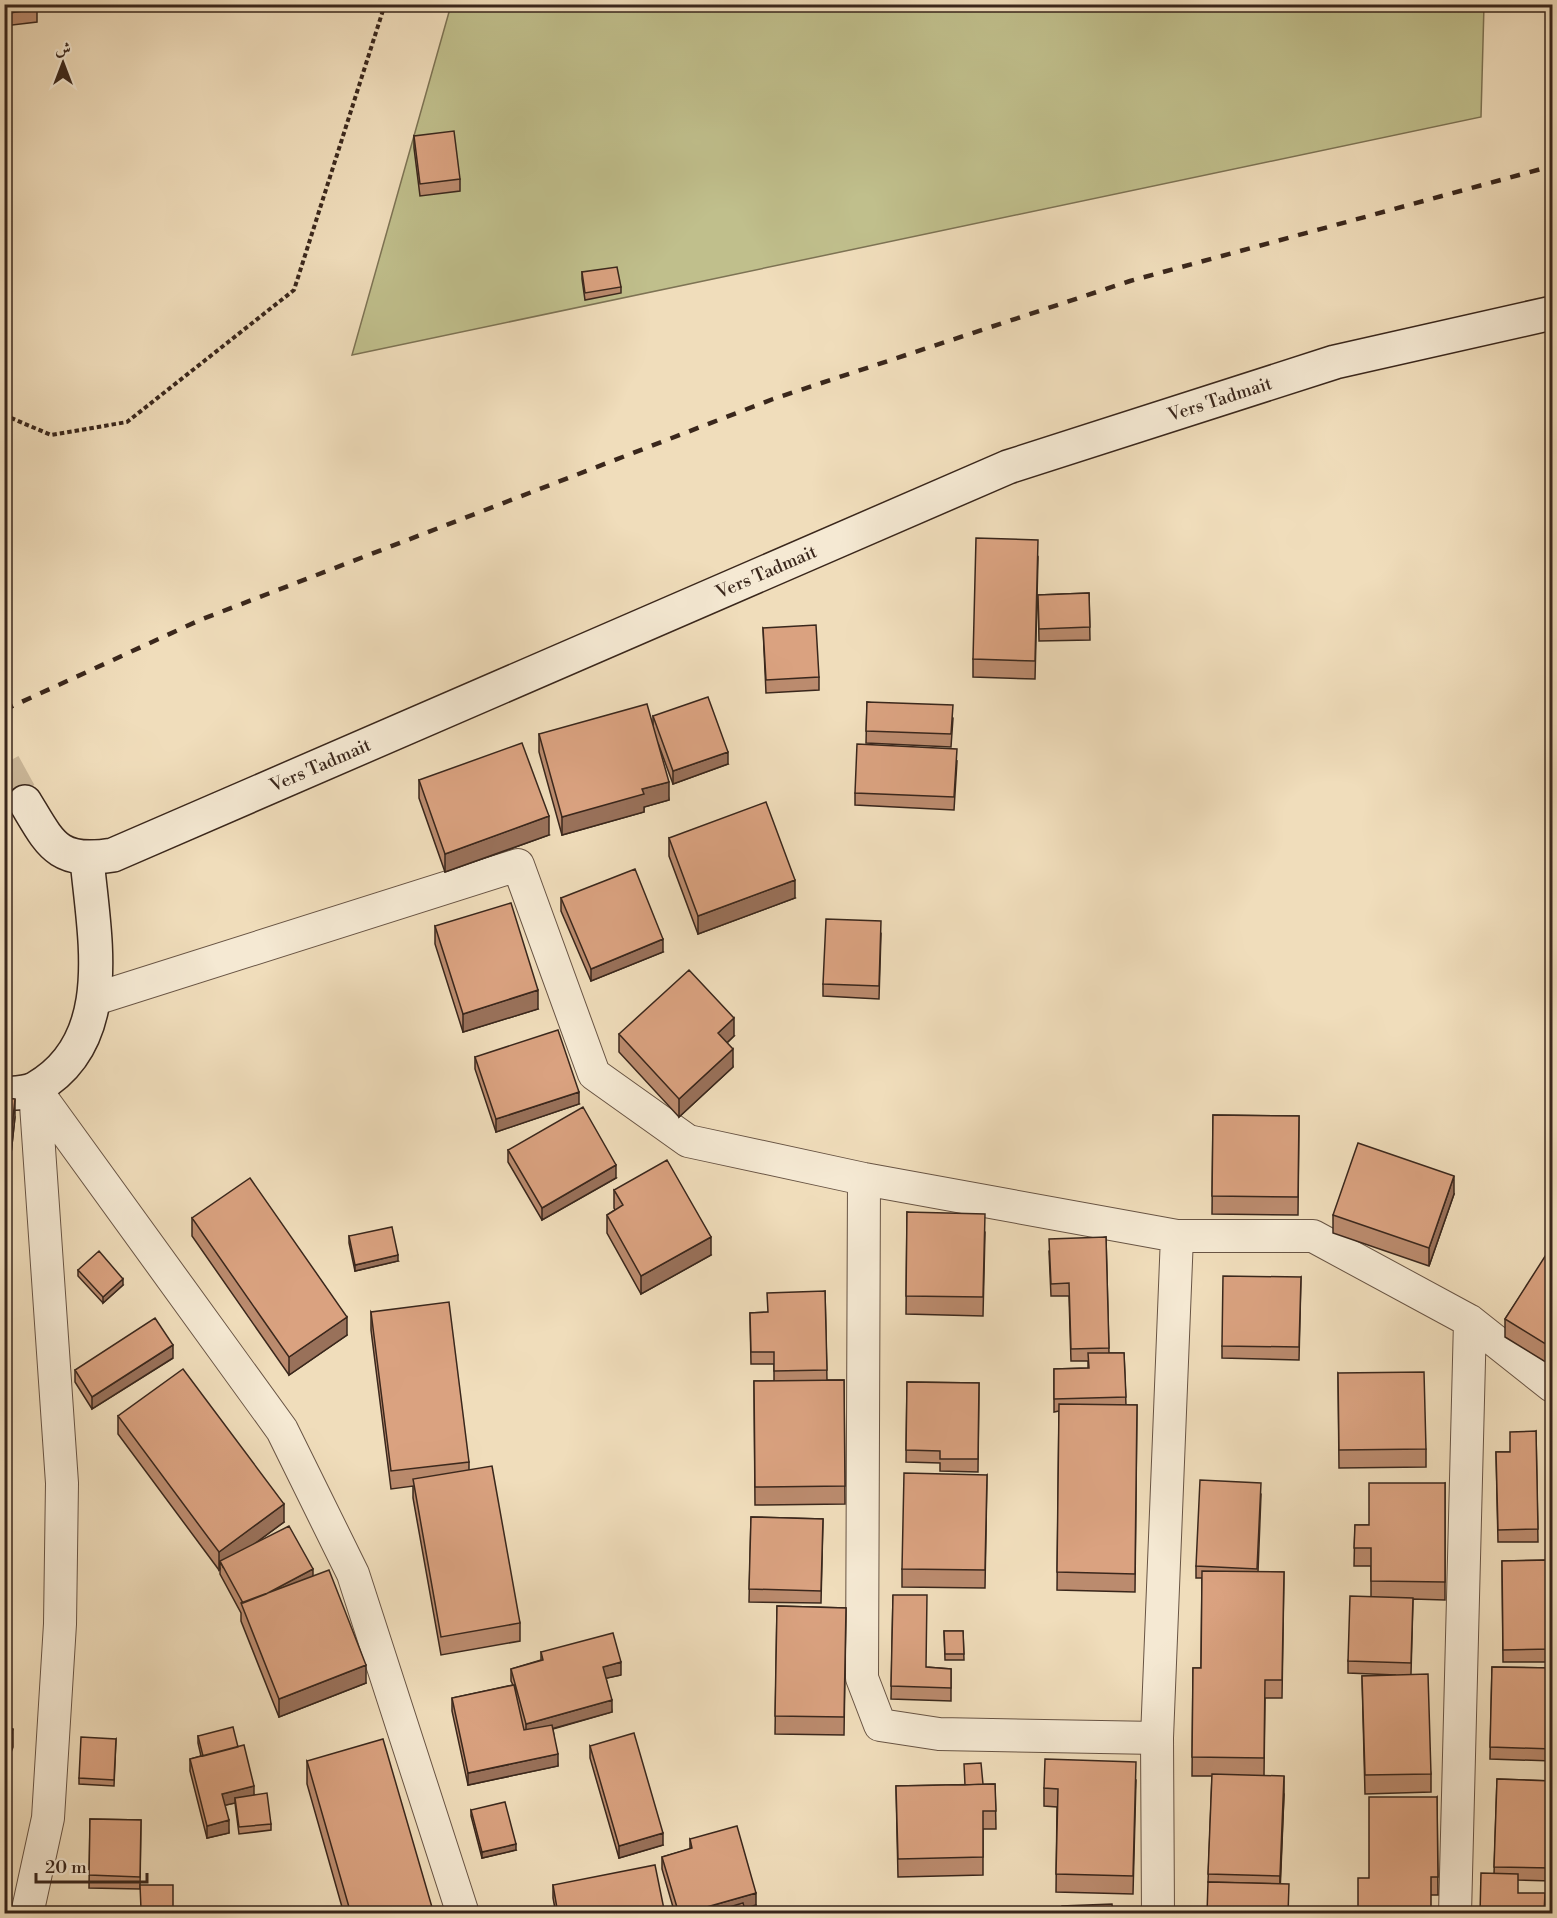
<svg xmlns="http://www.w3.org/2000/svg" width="1557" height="1918" font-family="'Libre Bodoni',Amiri,serif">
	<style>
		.green { fill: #c0bf8c; stroke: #7d7354; stroke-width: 1.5 }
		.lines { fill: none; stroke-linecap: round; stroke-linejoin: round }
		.secondary-tunnel { stroke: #ccb99b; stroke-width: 33; stroke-dasharray: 33 16; stroke-linecap: butt }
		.street-casing { stroke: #685444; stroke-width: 34 }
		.secondary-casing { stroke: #3a271c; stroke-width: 36 }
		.path { stroke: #3a271c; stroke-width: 4; stroke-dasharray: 4.5 3; stroke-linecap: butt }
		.street { stroke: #f5e9d3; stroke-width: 32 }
		.secondary { stroke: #f5e9d3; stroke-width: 33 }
		.rail { stroke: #3a271c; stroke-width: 4.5; stroke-dasharray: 10 10; stroke-linecap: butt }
		.wall { fill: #bb8b6e; stroke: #3a271c; stroke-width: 1.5 }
		.shaded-wall { fill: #99715a; stroke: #3a271c; stroke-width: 1.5 }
		.building { fill: #daa280; stroke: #3a271c; stroke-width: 1.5 }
		.labels { text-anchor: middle; stroke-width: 5; stroke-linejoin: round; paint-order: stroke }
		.street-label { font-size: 18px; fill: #3a271c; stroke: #f5e9d3 }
	</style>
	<rect width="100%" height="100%" fill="#f0ddbb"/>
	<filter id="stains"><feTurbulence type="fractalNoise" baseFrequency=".00333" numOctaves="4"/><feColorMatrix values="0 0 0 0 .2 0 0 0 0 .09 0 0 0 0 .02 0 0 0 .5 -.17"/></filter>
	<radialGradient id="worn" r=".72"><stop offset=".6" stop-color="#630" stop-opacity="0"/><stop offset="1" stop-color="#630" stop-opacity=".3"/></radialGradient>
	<path class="green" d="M451,5H1484L1481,117L352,355Z"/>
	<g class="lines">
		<path class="secondary-tunnel" d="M4,764L25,802"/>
		<g class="street-casing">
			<path id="street" d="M95,999L518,865L594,1074L688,1141L864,1179L1177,1236H1313L1470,1321L1552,1386
				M35,1089L282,1430L353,1574L463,1914
				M864,1179L862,1678L880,1725L939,1734L1157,1738
				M27,1914L48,1818L60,1624L62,1483L35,1090
				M1158,1914L1157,1738L1177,1236
				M1455,1914L1470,1321"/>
		</g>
		<g class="secondary-casing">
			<g id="secondary">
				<path id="s1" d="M25,802C51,845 57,864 113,855L1008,467L1335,362L1552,313"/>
				<path d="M4,1094C14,1093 28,1093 36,1088C118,1041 94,937 87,859"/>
			</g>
		</g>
		<path class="path" d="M4,415L51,435L127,422L294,290L385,4"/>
		<use href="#street" class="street"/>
		<use href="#secondary" class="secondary"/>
		<path class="rail" d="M4,710L200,620L773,399L1130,281L1552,166"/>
	</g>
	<path class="wall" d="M4,4L37,9V22L4,26Z
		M414,136L460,179V191L420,196L414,148Z
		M582,272L621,287V293L585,300L582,279Z
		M1038,558L1035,679L973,677V659Z
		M1089,593L1090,640L1039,641L1038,595Z
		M763,628L819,677V690L766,693Z
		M867,702L953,718L951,747L866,743Z
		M653,716L728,764L673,784L658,743L669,800L644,807V812L562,835L539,752V734L653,725Z
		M957,761L954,810L855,805V793Z
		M419,780L549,835L445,872L419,798Z
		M669,838L795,898L698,934L669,856Z
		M561,898L663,952L591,981L561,911Z
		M435,926L538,1009L463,1032L435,944Z
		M881,934L879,999L823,996V984Z
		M619,1034L734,1036L727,1043L733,1067L679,1117L619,1052Z
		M475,1057L579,1104L496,1132L475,1069Z
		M4,1098L15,1117L7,1191H4Z
		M1213,1115L1299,1116L1298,1215L1212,1214Z
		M508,1150L616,1178L542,1220L508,1162Z
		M614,1190L711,1255L641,1294L607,1233V1215L615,1210L614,1208Z
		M1454,1194L1429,1266L1333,1233V1215Z
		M907,1212L985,1232L983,1316L906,1314Z
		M192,1218L347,1335L289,1375L192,1236Z
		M349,1236L398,1261L355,1271L349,1243Z
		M1106,1237L1109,1353H1124L1126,1405H1137L1135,1592L1057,1590L1059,1411L1054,1412V1369L1088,1368V1361H1071L1069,1296H1051L1049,1251Z
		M1552,1248V1366L1505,1337V1319Z
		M78,1270L123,1285L103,1303L78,1276Z
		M1301,1277L1299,1360L1222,1358V1346Z
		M825,1291L827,1380H844L845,1504L755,1505L754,1381H774V1364H751L750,1313L767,1312Z
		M371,1312L469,1462V1470L520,1623V1641L441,1655L413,1498V1486L391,1489L371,1330Z
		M173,1358L92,1409L75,1382V1370Z
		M1338,1373L1426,1449V1467L1339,1468Z
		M907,1382L979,1383L978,1472L940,1471V1463L906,1462Z
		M118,1416L284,1522L257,1542L313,1576L366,1683L279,1717L241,1621V1613L220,1574V1569L219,1570L118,1434Z
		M1536,1431L1538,1542H1498L1496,1452H1510Z
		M987,1475L985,1588L902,1587V1569Z
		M1445,1483V1600L1413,1599L1411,1674L1431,1774V1792L1365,1794L1362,1676L1396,1675L1348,1673V1661L1371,1597V1566H1354L1355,1525H1369Z
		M1261,1495L1258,1572H1284L1282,1698H1265L1264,1775L1284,1794L1280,1884L1208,1882L1212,1776H1192L1193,1668H1201L1202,1578H1196V1566Z
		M751,1517L823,1519L821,1603L749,1602Z
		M1552,1560V1662H1503L1502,1561Z
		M893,1595L926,1667L951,1669V1701L891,1699Z
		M777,1606L846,1608L844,1735L775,1734Z
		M944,1631H963L964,1660H945Z
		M541,1652L621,1675L606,1678L612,1712L553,1729L558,1766L468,1785L452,1711V1698L513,1685L511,1681V1669L541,1660Z
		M1492,1667L1552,1668V1761L1490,1759Z
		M198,1736L238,1747L254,1795L271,1824V1830L239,1834L235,1803L225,1805L229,1833L207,1838L190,1771V1759L201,1756L198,1743Z
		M116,1739L114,1786L79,1784V1778Z
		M590,1746L663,1845L619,1858L590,1758Z
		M307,1761L434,1914H344L307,1784Z
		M1497,1779L1552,1781V1881L1518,1880L1494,1874Z
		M1136,1780L1133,1894L1056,1892L1057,1807L1044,1806V1788Z
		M995,1784L996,1829H983V1875L898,1877L896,1786Z
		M1437,1797L1438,1895H1431L1369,1878Z
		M471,1810L516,1850L482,1858L471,1816Z
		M90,1819L141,1820L140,1889L89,1888Z
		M690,1839L756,1905L744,1908L746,1914H675L662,1869V1857L690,1849Z
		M553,1885L665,1914H556L553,1898Z"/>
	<path class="shaded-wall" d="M728,752V764L673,784V771Z
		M669,782V800L644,807V812L562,835V817L642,789Z
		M549,816V835L445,872V854Z
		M795,880V898L698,934V916Z
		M663,939V952L591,981V969Z
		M538,990V1009L463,1032V1014Z
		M734,1018V1036L718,1051V1033Z
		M733,1049V1067L679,1117V1099Z
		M579,1092V1104L496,1132V1119Z
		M15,1099V1117L7,1191V1173Z
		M616,1165V1178L542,1220V1208Z
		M1454,1176V1194L1429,1266V1248Z
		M711,1237V1255L641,1294V1276Z
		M398,1255V1261L355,1271V1265Z
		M123,1279V1285L103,1303V1297Z
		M347,1317V1335L289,1375V1357Z
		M173,1345V1358L92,1409V1397Z
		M284,1504V1522L223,1567L220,1561V1569L219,1570V1552Z
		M313,1569V1582L244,1605Z
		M621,1662V1675L603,1679V1667Z
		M366,1665V1683L279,1717V1699Z
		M612,1700V1712L526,1736V1724Z
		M13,1729V1747L4,1771V1753Z
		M558,1754V1766L468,1785V1773Z
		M1284,1776V1794L1280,1894V1876Z
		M254,1786V1798H235V1803L222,1806V1794Z
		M229,1820V1833L207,1838V1826Z
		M663,1833V1845L619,1858V1846Z
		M516,1844V1850L482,1858V1852Z
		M756,1893V1905L726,1914H682Z"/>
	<path class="building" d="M4,4H36L37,9L4,14Z
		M454,131L460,179L420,184L414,136Z
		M617,267L621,287L585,293L582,272Z
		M976,538L1038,540L1035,661L973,659Z
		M1089,593L1090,627L1039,629L1038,595Z
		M816,625L819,677L766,680L763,628Z
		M708,697L728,752L673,771L653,716Z
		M867,702L953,705L951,734L866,731Z
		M647,704L669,782L642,789L644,794L562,817L539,734Z
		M522,743L549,816L445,854L419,780Z
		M857,744L957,749L954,797L855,793Z
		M766,802L795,880L698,916L669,838Z
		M635,869L663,939L591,969L561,898Z
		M511,903L538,990L463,1014L435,926Z
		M826,919L881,921L879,986L823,984Z
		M689,970L734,1018L718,1033L733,1049L679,1099L619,1034Z
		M558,1030L579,1092L496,1119L475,1057Z
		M4,1098L15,1099L7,1173H4Z
		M583,1107L616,1165L542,1208L508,1150Z
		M1213,1115L1299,1116L1298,1197L1212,1196Z
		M1358,1143L1454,1176L1429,1248L1333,1215Z
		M667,1160L711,1237L641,1276L607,1215L623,1205L614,1190Z
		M250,1178L347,1317L289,1357L192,1218Z
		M907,1212L985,1214L983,1297L906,1296Z
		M392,1227L398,1255L355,1265L349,1236Z
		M1106,1237L1109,1348L1071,1349L1069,1283L1051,1284L1049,1239Z
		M1551,1247L1552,1248V1348L1505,1319Z
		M99,1251L123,1279L103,1297L78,1270Z
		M1223,1276L1301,1277L1299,1347L1222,1346Z
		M825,1291L827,1370L774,1371V1352H751L750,1313L768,1312L767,1293Z
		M449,1302L469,1462L391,1471L371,1312Z
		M155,1318L173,1345L92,1397L75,1370Z
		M1088,1353H1124L1126,1397L1054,1399V1369L1089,1368Z
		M183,1369L284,1504L219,1552L118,1416Z
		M1424,1372L1426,1449L1339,1450L1338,1373Z
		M844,1380L845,1486L755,1487L754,1381Z
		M907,1382L979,1383L978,1459H940V1451L906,1450Z
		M1059,1404L1137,1405L1135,1574L1057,1572Z
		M1536,1431L1538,1529L1498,1530L1496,1452H1510V1432Z
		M492,1466L520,1623L441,1637L413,1479Z
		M904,1473L987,1475L985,1570L902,1569Z
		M1200,1480L1261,1483L1257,1569L1196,1566Z
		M1369,1483H1445V1582L1371,1581V1548H1354L1355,1525H1369Z
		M751,1517L823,1519L821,1591L749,1589Z
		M289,1526L313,1569L266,1594L243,1603L220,1561Z
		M1552,1560V1649L1503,1650L1502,1561Z
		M329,1570L366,1665L279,1699L241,1603Z
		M1202,1571L1284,1572L1282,1680H1265L1264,1758L1192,1757L1193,1668H1201Z
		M893,1595H927L926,1667L951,1669V1688L891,1686Z
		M1350,1596L1413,1598L1411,1663L1348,1661Z
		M777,1606L846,1608L844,1717L775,1716Z
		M944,1631H963L964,1654H945Z
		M613,1633L621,1662L603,1667L612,1700L526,1724L511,1669L543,1660L541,1652Z
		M1492,1667L1552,1668V1749L1490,1747Z
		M1428,1674L1431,1774L1365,1775L1362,1676Z
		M514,1685L524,1730L552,1725L558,1754L468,1773L452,1698Z
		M4,1726L13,1729L4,1753Z
		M233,1727L238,1747L203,1756L198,1736Z
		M634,1733L663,1833L619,1846L590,1746Z
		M81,1737L116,1739L114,1780L79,1778Z
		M383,1739L434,1914H351L307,1761Z
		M244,1745L254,1786L222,1794L229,1820L207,1826L190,1759Z
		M1045,1759L1136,1762L1133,1876L1056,1874L1058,1789L1044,1788Z
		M981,1763L983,1784L965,1785L964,1764Z
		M1212,1774L1284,1776L1280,1876L1208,1874Z
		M1497,1779L1552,1781V1868L1494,1867Z
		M995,1784L996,1811H983V1857L898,1859L896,1786Z
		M267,1793L271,1824L239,1827L235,1798Z
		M1369,1797H1437L1438,1877H1431V1914H1358V1878H1369Z
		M505,1802L516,1844L482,1852L471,1810Z
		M90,1819L141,1820L140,1877L89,1875Z
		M737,1826L756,1893L682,1914H679L662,1857L692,1848L690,1839Z
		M655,1865L665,1914H558L553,1885Z
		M1481,1873L1518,1874V1893H1545L1544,1914H1480Z
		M1208,1882L1289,1884L1288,1914H1207Z
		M140,1885H173V1914H123V1909H141Z
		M743,1903L746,1914H706Z
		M1112,1904L1113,1914H1062V1906Z"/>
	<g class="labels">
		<g class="street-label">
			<text dy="6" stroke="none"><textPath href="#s1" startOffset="1312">Vers Tadmait</textPath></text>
			<text dy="6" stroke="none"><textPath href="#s1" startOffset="826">Vers Tadmait</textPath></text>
			<text dy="6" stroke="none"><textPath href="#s1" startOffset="340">Vers Tadmait</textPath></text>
		</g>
	</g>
	<rect width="1557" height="1918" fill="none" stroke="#f0ddbb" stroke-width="24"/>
	<rect x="6" y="6" width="1545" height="1906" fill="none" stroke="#3a271c" stroke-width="3"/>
	<rect x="12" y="12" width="1533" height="1894" fill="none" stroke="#3a271c" stroke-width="1.5"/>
	<g transform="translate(63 63)" stroke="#f5e9d3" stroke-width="4.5" paint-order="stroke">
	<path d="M0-4.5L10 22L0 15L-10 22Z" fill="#3a271c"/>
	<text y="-9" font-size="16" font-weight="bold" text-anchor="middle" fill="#3a271c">ش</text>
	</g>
	<path d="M36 1873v9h111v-9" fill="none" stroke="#3a271c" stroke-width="3"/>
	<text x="45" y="1873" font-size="18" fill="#3a271c" stroke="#f5e9d3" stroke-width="4.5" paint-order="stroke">20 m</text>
	<rect width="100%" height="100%" filter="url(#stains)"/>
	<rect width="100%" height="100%" fill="url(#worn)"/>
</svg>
